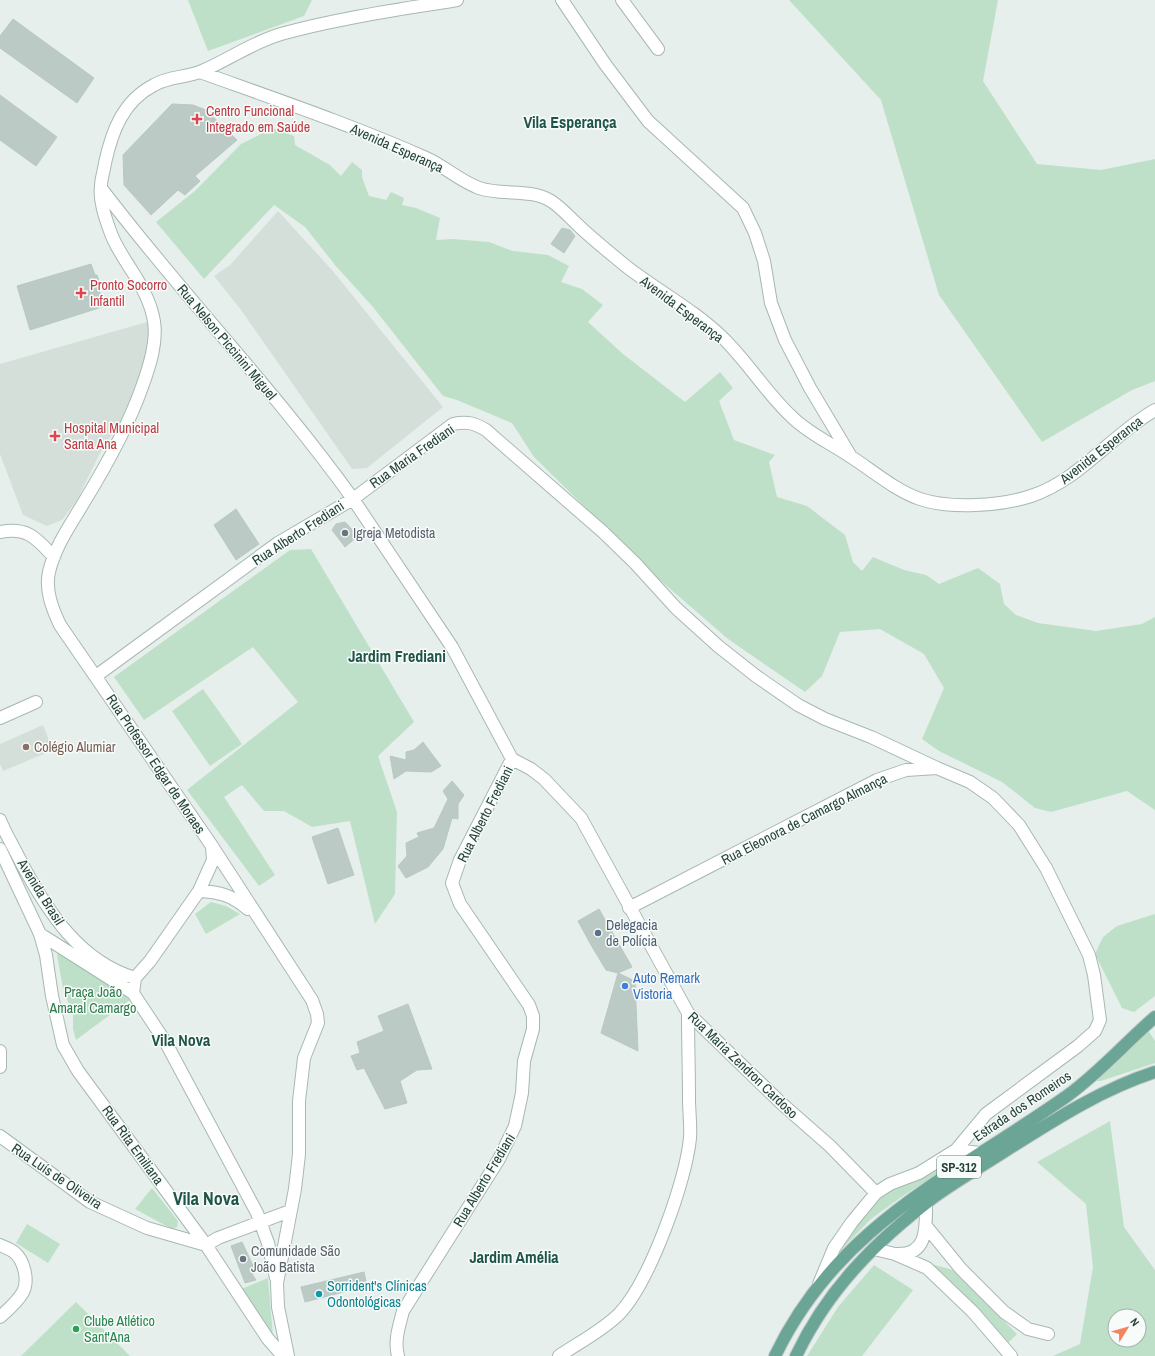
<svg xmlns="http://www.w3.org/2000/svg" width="1155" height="1356" font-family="'Archivo Narrow',sans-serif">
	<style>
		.built { fill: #d4dfda }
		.green { fill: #bfe0c8; fill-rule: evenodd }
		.building { fill: #bbcac4; stroke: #b8c9c2 }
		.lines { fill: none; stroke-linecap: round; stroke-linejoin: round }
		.street-casing { stroke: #a8b8b2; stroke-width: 14 }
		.primary-casing { stroke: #c2cac8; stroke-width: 14 }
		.street { stroke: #fff; stroke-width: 12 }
		.primary { stroke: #6aa596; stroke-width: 12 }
		.health-dot { fill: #e0444e; stroke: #f7fbf9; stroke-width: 1.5 }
		.worship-dot { fill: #6b7280; stroke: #f7fbf9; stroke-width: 1.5 }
		.education-dot { fill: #8d6e63; stroke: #f7fbf9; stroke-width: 1.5 }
		.service-dot { fill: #5c6f8a; stroke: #f7fbf9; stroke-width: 1.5 }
		.shop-dot { fill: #3f7fe0; stroke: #f7fbf9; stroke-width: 1.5 }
		.culture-dot { fill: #0f9aa8; stroke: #f7fbf9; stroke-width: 1.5 }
		.leisure-dot { fill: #2e9e5b; stroke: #f7fbf9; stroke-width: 1.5 }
		.labels { text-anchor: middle; stroke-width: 3; stroke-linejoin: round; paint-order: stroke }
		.shield { fill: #f7fbf9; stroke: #637a73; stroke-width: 1 }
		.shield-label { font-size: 13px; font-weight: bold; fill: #24423a }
		.health-label { font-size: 14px; fill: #be3a42; stroke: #f7fbf9; text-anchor: start }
		.street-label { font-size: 14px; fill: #24423a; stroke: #f7fbf9 }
		.worship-label { font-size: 14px; fill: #5b616d; stroke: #f7fbf9; text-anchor: start }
		.education-label { font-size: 14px; fill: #785e54; stroke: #f7fbf9; text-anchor: start }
		.service-label { font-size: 14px; fill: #4e5e75; stroke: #f7fbf9; text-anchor: start }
		.shop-label { font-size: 14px; fill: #366cbe; stroke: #f7fbf9; text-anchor: start }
		.park-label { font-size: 14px; fill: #2d7a4b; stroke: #f7fbf9 }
		.culture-label { font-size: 14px; fill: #0d838f; stroke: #f7fbf9; text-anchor: start }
		.leisure-label { font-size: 14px; fill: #27864d; stroke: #f7fbf9; text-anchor: start }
		.quarter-label { font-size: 16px; font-weight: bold; fill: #1f5548; stroke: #f7fbf9 }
		.district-label { font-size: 18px; font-weight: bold; fill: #1f5548; stroke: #f7fbf9 }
	</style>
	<rect width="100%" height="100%" fill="#e6efeb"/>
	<path class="built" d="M278,211L332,270L443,407L367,468L352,469L241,310L214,276L230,265Z
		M154,320L134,400L100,453L77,500L62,520L47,526L23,515L0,454V364Z
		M43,725L53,750L3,771L0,764V744Z"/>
	<path class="green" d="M188,0H312L304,16L208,51Z
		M789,0H998L983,81L1037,164L1101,170L1155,159V381L1132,390L1042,442L939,295L881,100Z
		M273,128L294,136L295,145L330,165L341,176L352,162L362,170V177L369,196L386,200L391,192L404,198L402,205L416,208L440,218L436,240L453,239L489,242L513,251L548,255L569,266L561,282L582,289L603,305L588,322L623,354L685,402L720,372L733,388L719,401L734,440L775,455L769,462L777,497L807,506L845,535L853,562L862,571L873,557L904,570L926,575L939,584L978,568L1000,584L1004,604L1016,615L1038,623L1096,631L1142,624L1155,617V810L1127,791L1051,812L1035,808L1002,782L939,751L922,739L944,688L924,654L880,629L840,632L822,676L805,692L728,639L653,574L534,457L512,423L457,400L443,396L373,307L335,265L305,227L274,205L204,279L156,222L196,190L241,144Z
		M311,549L414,722L378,756L397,812L395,894L375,924L350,821L312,827L284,811H264L242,785L224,797L275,875L259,886L187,790L298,702L253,647L144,720L114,677L290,550Z
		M203,689L242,744L210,766L172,711Z
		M211,902L226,906L240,914L206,934L195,914Z
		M1155,914V996L1134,1012L1122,1008L1095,954L1103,937L1117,926Z
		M60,952L88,969L130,1000L76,1040L73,1029V1011L64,994L57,955Z
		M1148,1030L1155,1041V1063L1101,1081H1096Z
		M1110,1121L1124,1227L1155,1270V1356H1053L1080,1344L1093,1267L1086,1204L1037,1162ZM1115,1316H1139V1340H1115Z
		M944,1169L900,1198L871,1219L834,1257L849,1229L885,1193L932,1171Z
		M152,1188L178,1221L177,1227L172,1229L135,1209Z
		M27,1224L60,1244L48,1263L16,1243Z
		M931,1264L953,1270L1017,1334L1007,1344Z
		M874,1265L913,1290L862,1356H807L838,1307Z
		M268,1278L273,1337L241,1289Z
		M76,1302L130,1356H21Z"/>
	<path class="building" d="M13,19L94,78L77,103L0,48V36Z
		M0,95L57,137L36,166L0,140Z
		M172,104L193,105L206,110L237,140L195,176L200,181L185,195L178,190L151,215L124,185L123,155Z
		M562,228L570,230L575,236L564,253L551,244Z
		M91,264L95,275H97L101,287L99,290L105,306L30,330L17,286Z
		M236,509L259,544L236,560L214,525Z
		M345,522L358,536L345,547L332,530L336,524Z
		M423,742L441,766L431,772L406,771L394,779L390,756L406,760V752L414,750Z
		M452,781L464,795L458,804V819L452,818L443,849L428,867L406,878L398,866L407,856L406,843L419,837L417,833L434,828L448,799L443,791Z
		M338,828L354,875L328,884L312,837Z
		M599,909L632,967L618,973L606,970L591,945L578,921Z
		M618,973L635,981L638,1051L601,1033Z
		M408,1004L432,1069L417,1070L400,1081L407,1103L385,1109L364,1068L357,1070L351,1056L360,1053L357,1042L384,1031L378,1016Z
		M242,1242L256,1272L252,1274L256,1280L245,1283L231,1246Z
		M364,1272L367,1286L305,1302L301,1287Z"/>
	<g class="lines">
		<g class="street-casing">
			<path id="street" d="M562,0L605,64L648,121L743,208L755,233L764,261L771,303L785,340L810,388L850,455
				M622,0L658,49
				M200,72C275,99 352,125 426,158C444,166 460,181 479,188C502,196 530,188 551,201C562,208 570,218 580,227C595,241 611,254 627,267C658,291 694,310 722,337C748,362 766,393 792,417C808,433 830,443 848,455C871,469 894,490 920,499C950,509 1000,506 1031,496C1080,480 1111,435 1155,410
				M101,188C181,294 275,390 353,499L453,424C467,421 474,423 486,430L603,532L635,563L676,608L718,646L756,676L798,705L825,719L871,737L937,768
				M0,532C28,527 36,538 54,557
				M96,676L278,543L353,499L452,647L512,759L460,860L452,883L460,904L529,1005L533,1016V1029L524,1061L522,1093L515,1126L499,1159L403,1311C399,1327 394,1340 398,1356
				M0,718L36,702
				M512,759L531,769L544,779L581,818L688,1013L781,1103L830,1146L876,1193
				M0,820C6,835 15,849 22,864C48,912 80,962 135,978
				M212,847L213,860L199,891L150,961L135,978L133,993L166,1043L257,1213L268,1243L276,1278
				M0,849L40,934L46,955L52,996L63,1045L78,1071L206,1245L268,1339L283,1356
				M199,891C220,892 231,895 248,909
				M629,908L877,780L906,770L937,768L970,782L993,798L1019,825L1046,868L1089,955L1094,975L1100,1020L1095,1031L1078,1046L986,1114L956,1150L919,1173L890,1184L876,1193L852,1222L834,1248L819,1284
				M40,934L133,993
				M0,1051V1067
				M0,1136L90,1202L147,1228L206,1245L218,1238L290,1211
				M956,1150L979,1153
				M926,1226L961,1269L1004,1312L1028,1329L1048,1334
				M0,1245C4,1247 10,1249 14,1252C24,1260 29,1280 23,1292C18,1301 8,1310 0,1317
				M874,1249L895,1254L927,1268L973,1312L1011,1356
				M896,1254C928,1256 926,1227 926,1204
				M288,1356L278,1307L277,1283L295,1189L299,1154V1101L304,1058L318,1023L317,1014L312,1000L212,846L60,625C52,608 45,590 49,572C55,546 71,524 84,502C106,466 128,427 142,387C160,338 161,315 132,271C124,258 115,246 110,231C105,217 99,200 101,186C101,179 104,171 105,163C112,131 123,101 154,85C169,76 186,78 202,71C228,60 253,42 281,34C338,18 398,10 457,0
				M559,1356C578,1343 602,1331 619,1314C649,1283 686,1182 690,1138C691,1125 689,1112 689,1099C689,1070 688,1042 688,1013"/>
		</g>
		<g class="primary-casing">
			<path id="primary" d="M775,1356C838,1224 955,1175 1067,1096C1099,1073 1125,1043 1155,1017
				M796,1356C828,1289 875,1242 934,1197C959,1179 987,1163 1013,1146C1059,1117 1103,1089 1155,1072"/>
		</g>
		<use href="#street" class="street"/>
		<use href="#primary" class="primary"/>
	</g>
	<g class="health-dot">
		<path d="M195 113h4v4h4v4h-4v4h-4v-4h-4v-4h4z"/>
		<path d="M79 287h4v4h4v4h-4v4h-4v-4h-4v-4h4z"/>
		<path d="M53 430h4v4h4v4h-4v4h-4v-4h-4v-4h4z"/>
	</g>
	<g class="worship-dot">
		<circle cx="345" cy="533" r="4"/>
		<circle cx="243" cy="1259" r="4"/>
	</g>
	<circle class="education-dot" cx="26" cy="747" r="4"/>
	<circle class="service-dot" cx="598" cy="933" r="4"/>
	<circle class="shop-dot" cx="625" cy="986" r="4"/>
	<circle class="culture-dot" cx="319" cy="1294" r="4"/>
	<circle class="leisure-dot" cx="76" cy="1329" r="4"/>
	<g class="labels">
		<rect class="shield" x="937" y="1156" width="44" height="22" rx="3"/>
		<g class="shield-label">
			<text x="959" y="1172">SP-312</text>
		</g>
		<g class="health-label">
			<text x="206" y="116">Centro Funcional<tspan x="206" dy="16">Integrado em Saúde</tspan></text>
			<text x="90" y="290">Pronto Socorro<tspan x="90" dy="16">Infantil</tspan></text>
			<text x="64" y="433">Hospital Municipal<tspan x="64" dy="16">Santa Ana</tspan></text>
		</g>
		<g class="street-label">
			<text transform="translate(397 148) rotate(24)" y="5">Avenida Esperança</text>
			<text transform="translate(682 309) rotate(37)" y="5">Avenida Esperança</text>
			<text transform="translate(227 342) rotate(50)" y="5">Rua Nelson Piccinini Miguel</text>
			<text transform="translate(1101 450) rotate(-38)" y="5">Avenida Esperança</text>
			<text transform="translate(412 456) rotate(-35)" y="5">Rua Maria Frediani</text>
			<text transform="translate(298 533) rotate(-33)" y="5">Rua Alberto Frediani</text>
			<text transform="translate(156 764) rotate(56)" y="5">Rua Professor Edgar de Moraes</text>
			<text transform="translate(485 814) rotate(-63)" y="5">Rua Alberto Frediani</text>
			<text transform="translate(804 819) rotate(-27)" y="5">Rua Eleonora de Camargo Almança</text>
			<text transform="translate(41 892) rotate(58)" y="5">Avenida Brasil</text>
			<text transform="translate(743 1065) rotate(44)" y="5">Rua Maria Zendron Cardoso</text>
			<text transform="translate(1022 1106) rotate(-34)" y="5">Estrada dos Romeiros</text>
			<text transform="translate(133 1145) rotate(54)" y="5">Rua Rita Emiliana</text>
			<text transform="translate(57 1176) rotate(34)" y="5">Rua Luís de Oliveira</text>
			<text transform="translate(484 1180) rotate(-59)" y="5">Rua Alberto Frediani</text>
		</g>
		<g class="worship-label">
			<text x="353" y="538">Igreja Metodista</text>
			<text x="251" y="1256">Comunidade São<tspan x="251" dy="16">João Batista</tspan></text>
		</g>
		<g class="education-label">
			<text x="34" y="752">Colégio Alumiar</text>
		</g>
		<g class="service-label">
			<text x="606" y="930">Delegacia<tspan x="606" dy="16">de Polícia</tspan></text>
		</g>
		<g class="shop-label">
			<text x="633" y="983">Auto Remark<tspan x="633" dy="16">Vistoria</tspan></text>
		</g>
		<g class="park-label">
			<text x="93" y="997">Praça João<tspan x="93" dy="16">Amaral Camargo</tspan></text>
		</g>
		<g class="culture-label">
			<text x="327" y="1291">Sorrident's Clínicas<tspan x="327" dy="16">Odontológicas</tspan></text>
		</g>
		<g class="leisure-label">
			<text x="84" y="1326">Clube Atlético<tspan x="84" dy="16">Sant'Ana</tspan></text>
		</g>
		<g class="quarter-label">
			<text x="570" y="128">Vila Esperança</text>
			<text x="397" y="662">Jardim Frediani</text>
			<text x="181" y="1046">Vila Nova</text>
			<text x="514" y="1263">Jardim Amélia</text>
		</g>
		<g class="district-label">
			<text x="206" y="1205">Vila Nova</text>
		</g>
	</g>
	<g transform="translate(1127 1328) rotate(53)"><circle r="19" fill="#f7fbf9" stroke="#a3b1ad"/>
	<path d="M0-3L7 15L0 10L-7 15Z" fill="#f4845f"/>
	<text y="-6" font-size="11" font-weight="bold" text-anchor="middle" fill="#24423a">N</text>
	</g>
</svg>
